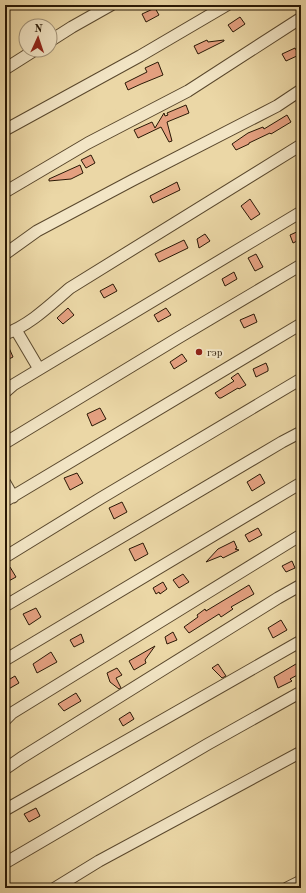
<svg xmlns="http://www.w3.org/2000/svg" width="306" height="893" font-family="'Old Standard TT',serif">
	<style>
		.building { fill: #e4a080; stroke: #291805 }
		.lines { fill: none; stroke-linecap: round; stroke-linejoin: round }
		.street-casing { stroke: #5a482d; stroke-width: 13 }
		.street { stroke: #f2e5c5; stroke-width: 11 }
		.poi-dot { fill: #8f2418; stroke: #f2e5c5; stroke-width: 1.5 }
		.labels { text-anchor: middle; stroke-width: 4; stroke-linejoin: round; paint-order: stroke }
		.poi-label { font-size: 11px; fill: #291805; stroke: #f2e5c5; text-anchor: start }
	</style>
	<rect width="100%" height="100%" fill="#ebd7a6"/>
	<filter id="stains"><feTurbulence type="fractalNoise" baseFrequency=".005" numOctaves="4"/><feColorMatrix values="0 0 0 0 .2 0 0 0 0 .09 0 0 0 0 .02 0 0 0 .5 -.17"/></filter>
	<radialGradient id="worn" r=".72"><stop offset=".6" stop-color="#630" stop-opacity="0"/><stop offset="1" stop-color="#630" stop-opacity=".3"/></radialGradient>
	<path class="building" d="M155,8L159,15L146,22L142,14Z
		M240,17L245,24L233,32L228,25Z
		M207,40L208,42L224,40V41L198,54L194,46Z
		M295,48L299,55L286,61L282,54Z
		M158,62L163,75L141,84L128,90L125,83L147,72L145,68Z
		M186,105L189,113L167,122L172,141L169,142L161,127L138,138L134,130L152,122L155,128L164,113L165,116L168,115L167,113Z
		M287,115L291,122L271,134L270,133L249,143V144L236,150L232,144L248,133L263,127L264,129Z
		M91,155L95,163L86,168L81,160Z
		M80,165L83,173L71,179L49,181V179Z
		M177,182L180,190L153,203L150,196Z
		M250,199L260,214L251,220L241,206Z
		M301,230V239L293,243L290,235Z
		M205,234L210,241L199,248L197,239Z
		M184,240L188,248L159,262L155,254Z
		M256,254L263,267L255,271L248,258Z
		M234,272L237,279L225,286L222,279Z
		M113,284L117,291L104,298L100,291Z
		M68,308L74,315L63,324L57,318Z
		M166,308L171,315L158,322L154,315Z
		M254,314L257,322L244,328L240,320Z
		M5,341H6L13,357L5,361Z
		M182,354L187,361L174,369L170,362Z
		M266,363L268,368V371L256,377L253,369Z
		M238,373L246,385L239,389L238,388L221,398H219L215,393L234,381L231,378Z
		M100,408L106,419L92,426L87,414Z
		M77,473L83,483L70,490L64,478Z
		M260,474L265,483L252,491L247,482Z
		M122,502L127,512L114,519L109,508Z
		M258,528L262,535L249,542L245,535Z
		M234,541L237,548L235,549L239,550L223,558L221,556L206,562L218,549Z
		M143,543L148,554L135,561L129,549Z
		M292,561L295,568L286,572L282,566Z
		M10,567L16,577L5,583V570Z
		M183,574L189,582L179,588L173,580Z
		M163,582L167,589L160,594L159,592L156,594L153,588Z
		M249,585L254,594L231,607L233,609L221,617L219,614L189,633L184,627L198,617L197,615L205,609L206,611Z
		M36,608L41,617L29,625L23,614Z
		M281,620L287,630L273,638L268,628Z
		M173,632L177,640L167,644L165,637Z
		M81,634L84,642L74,647L70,640Z
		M155,646L145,660L146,663L134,670L129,661Z
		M51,652L57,662L37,673L33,664Z
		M301,661V673L290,679L292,681L278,688L274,677Z
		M218,664L226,676L222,678L212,668Z
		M117,668L122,675L116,678L121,688L119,689L110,682L107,673Z
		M15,676L19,683L5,691V682Z
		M76,693L81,701L64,711L58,704Z
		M130,712L134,719L123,726L119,719Z
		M36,808L40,816L29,822L24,814Z"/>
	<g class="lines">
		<g class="street-casing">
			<path id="street" d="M50,41L72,27L111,5
				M5,69L35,50
				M5,130L140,56L227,5
				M5,192L88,143L188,91L301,18
				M5,254L37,231L133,180L277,106L301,90
				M16,330L39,369
				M5,334C30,325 50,305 70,288L301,145
				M5,392L13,385L301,212
				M5,443L178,338L301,265
				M5,483L13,497
				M5,501L301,324
				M5,557L101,498L301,379
				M5,606L282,442L301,432
				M5,660L301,483
				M5,720L12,713L301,535
				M5,769L21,758L278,598L301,585
				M5,810L301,641
				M5,863L208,744L301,692
				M55,888L99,861L301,752
				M287,888L301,881"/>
		</g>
		<use href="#street" class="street"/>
	</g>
	<circle class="poi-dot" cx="199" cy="352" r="4"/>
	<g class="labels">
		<g class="poi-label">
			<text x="207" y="356">гэр</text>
		</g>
	</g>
	<rect width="306" height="893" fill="none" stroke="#ebd7a6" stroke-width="20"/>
	<rect x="6" y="6" width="294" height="881" fill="none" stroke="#291805" stroke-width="2"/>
	<rect x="10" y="10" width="286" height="873" fill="none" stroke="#291805"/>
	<g transform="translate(38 38) rotate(3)"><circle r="19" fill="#f2e5c5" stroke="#a29378"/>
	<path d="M0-3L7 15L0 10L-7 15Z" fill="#8f2418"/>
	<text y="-6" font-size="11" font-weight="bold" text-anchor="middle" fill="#291805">N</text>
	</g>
	<rect width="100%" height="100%" filter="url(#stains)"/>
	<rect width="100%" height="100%" fill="url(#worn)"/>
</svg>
